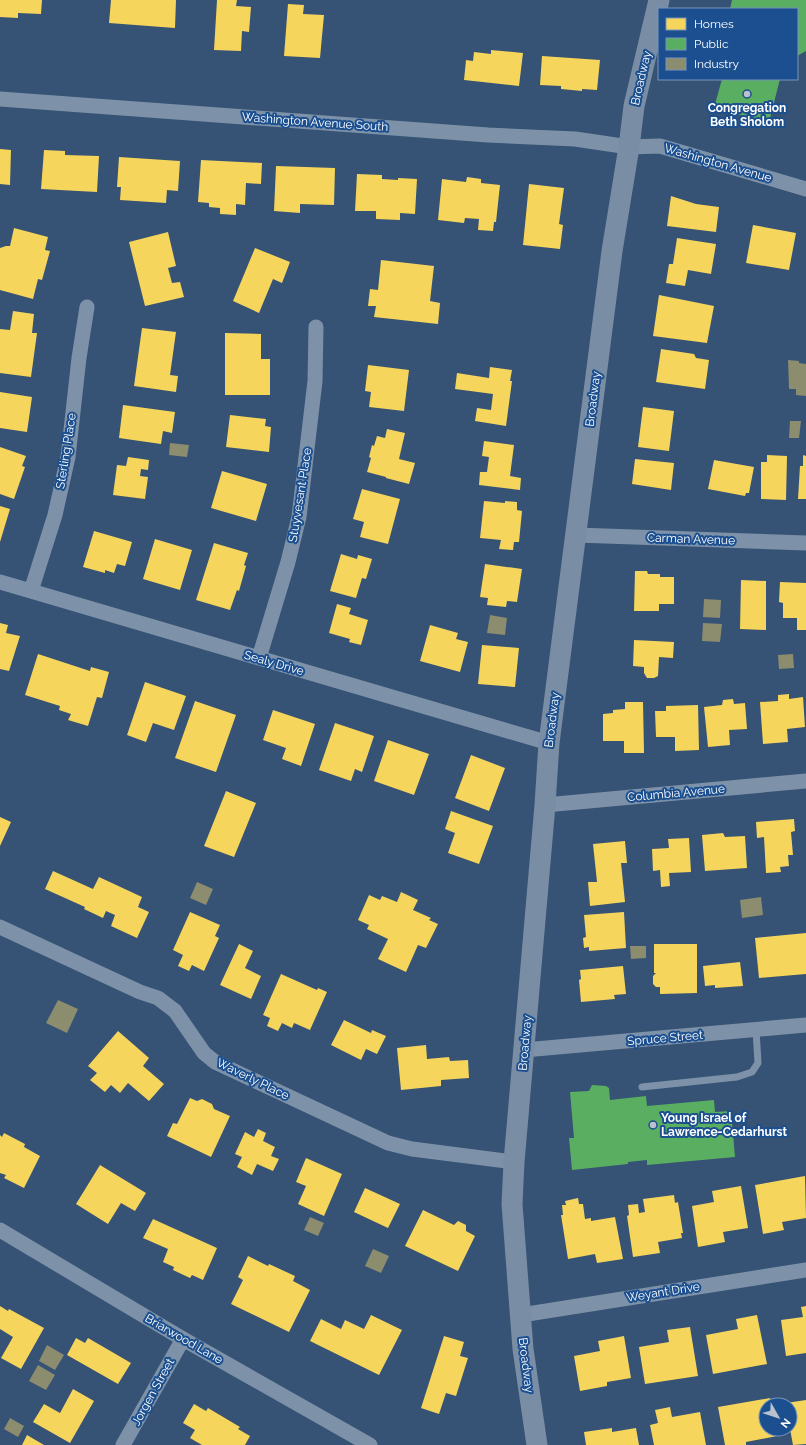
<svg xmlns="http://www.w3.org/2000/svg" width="806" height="1445" font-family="Raleway,sans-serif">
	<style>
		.homes { fill: #f6d55c }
		.public { fill: #5aae61 }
		.industry { fill: #8c8c6e }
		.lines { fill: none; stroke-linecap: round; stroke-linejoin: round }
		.lane { stroke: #7d92a8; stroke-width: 7 }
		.street { stroke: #7d92a8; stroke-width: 15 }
		.secondary { stroke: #798da4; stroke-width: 21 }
		.poi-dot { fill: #b9c2ce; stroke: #1b4f8f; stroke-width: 1.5 }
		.labels { text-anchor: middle; stroke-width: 4; stroke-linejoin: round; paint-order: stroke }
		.street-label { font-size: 12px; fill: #fff; stroke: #1b4f8f }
		.poi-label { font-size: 12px; font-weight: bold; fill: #fff; stroke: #1b4f8f }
	</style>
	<rect width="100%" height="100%" fill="#365274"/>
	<path class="homes" d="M0,0H42L41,14L18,13V18L0,17Z
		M111,0H176L175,28L109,23Z
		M217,0H237L236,6L251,7L249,32L242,31L241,51L214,50Z
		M288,4L304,5L303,14L324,15L320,58L284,56Z
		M491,50L523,53L519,86L464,80L466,60L473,61L474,52L491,54Z
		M542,56L600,60L597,90L582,89V91L561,89V86L540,85Z
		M0,149L11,150L10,185L0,184Z
		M44,150L65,151V155L99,156L97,192L41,189Z
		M119,157L180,161L178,191L167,190L166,203L120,200L121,187H117Z
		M201,160L262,163L261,184L246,183L245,205L236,204V215L220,214V208L209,207V203L198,202Z
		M276,166L335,168L334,205L300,204V213L274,211Z
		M357,174L382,175V179L398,180V178L417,179L415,214L400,213V220L376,219V211H355Z
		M467,177L481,179V183L500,185L496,222H494L493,231L478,230L479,219L465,218L464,223L438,220L442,179L466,182Z
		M529,184L564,188L559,224L563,225L560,249L523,245Z
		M671,196L696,204L719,207L716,232L667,226Z
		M753,225L796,233L789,270L746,263Z
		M14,228L48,237L45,250L50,251L42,280L38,279L33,299L0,290V248L6,246H10Z
		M168,232L176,266L168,268L172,283L180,282L184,297L145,306L129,242Z
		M677,238L716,244L711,274L688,270L685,286L666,283L669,264H673Z
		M255,248L290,262L282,283L273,279L259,313L233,301Z
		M381,260L434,266L430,301L440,303L438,324L374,317L376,306H368L370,289L378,290Z
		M659,295L714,306L707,343L653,336Z
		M13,311L34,314L32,333H37L31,377L0,373V329L10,330Z
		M142,328L176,332L170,375L178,376L176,392L134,386Z
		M225,333L261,334V359H270V395H225Z
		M661,349L694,354L696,358L709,360L705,389L656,382Z
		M368,365L409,370L404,411L369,407L371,392L365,391Z
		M490,367L512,370L510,381H512L506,426L475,421L477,408L491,410L493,394L455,389L457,373L489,378Z
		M0,392L32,397L27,432L0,428Z
		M123,405L175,412L172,433L163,431L161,444L119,438Z
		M643,407L674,411L669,451L638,447Z
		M230,415L266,419L265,426L271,427L269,452L226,447Z
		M387,429L405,433L399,459L415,463L409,484L386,478V477L367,472L371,458L369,457L372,445L374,446L377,436L385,438Z
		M484,441L514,445L510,476L521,478L520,490L479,485L480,472H487L489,457L482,456Z
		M0,447L26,456L22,466L25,467L14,499L0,494Z
		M767,455L787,456L786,500L761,499V462H767Z
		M803,455L806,456V499H798L800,466H803Z
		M128,457L149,460L148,470L141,469L140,476L148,477L145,499L113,495L117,465L126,466Z
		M635,459L674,463L671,490L632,484Z
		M714,460L754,467L749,493H746L745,496L708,489Z
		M222,471L267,484L256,521L211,508Z
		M362,489L400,499L388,544L360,537L364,522L353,519Z
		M484,501L505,503V501L517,502V510L522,511L519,542H514L513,550L499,549L501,540L480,538Z
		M0,506L10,509L0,542Z
		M94,531L132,542L125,566L117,564L114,573L105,570V573L83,567Z
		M155,539L192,550L180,590L143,579Z
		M214,543L248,553L244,565L246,566L239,591L237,590L230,610L196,600Z
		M341,554L357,559L358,555L372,559L366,579L362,578L356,598L330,591Z
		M485,564L522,569L517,602L507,601L506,607L487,605L488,598L480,597Z
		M635,571H647L648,574H660V577H674V604H659V611H634Z
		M741,580L766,581V630L740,629Z
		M780,582L806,583V630H797V618H783V603L779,602Z
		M337,604L351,608L349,614L368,620L361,645L349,642L350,639L329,633Z
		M0,623L8,625L6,633L20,636L9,671L0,669Z
		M430,625L458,633L456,639L468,642L460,672L420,661Z
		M634,640L674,642L673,658L659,657L658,676L654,678H647L644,673V667L633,666Z
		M482,645L519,648L515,687L478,684Z
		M38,654L90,671L91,667L109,672L102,698L97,697L88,726L68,720L71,714L59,710L60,706L25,695Z
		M145,682L186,696L174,730L153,723L146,742L127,735Z
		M789,694V699L803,697L805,727L787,729L788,742L763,744L760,702L778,701V695Z
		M733,699L734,704L745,703L747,729L729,730L730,745L708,747L704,707L722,705L723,700Z
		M195,701L236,715L216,772L175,758Z
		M625,702H643L644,753H624V741H603V714L613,713V710L625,709Z
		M698,705L699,750L675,751V737H656L655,711H666V706Z
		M273,710L315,724L301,766L282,759L286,748L263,740Z
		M335,723L374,736L362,772L355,769L351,781L319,770Z
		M388,740L429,754L414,795L374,781Z
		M471,755L505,768L489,811L455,798Z
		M226,791L256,803L234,857L204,846Z
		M451,811L493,826L479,864L448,853L455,833L445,829Z
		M0,817L11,822L0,846Z
		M794,819L795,831L791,832L793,855H788L789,866L780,867L781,872L766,873L764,837L757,838L756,822Z
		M723,833L725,837L745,836L747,868L705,871L702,835Z
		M689,838L691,872L669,873L670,886L661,887L660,870L653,871L652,849L669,848L668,839Z
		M625,841L627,863H621L625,902L590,906L588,882H597L593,844Z
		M53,871L93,889L99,877L142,897L138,907L149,912L137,938L111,926L115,915L106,911L103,918L84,909L85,907L45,889Z
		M401,892L418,900L413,910L431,918L429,920L438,924L426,948L418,945L406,972L378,959L388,939L367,929L369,925L358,920L369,895L380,900L382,896L397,902Z
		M190,912L220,925L215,936L219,938L204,971L192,965L189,971L178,966L183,955L173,950Z
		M624,912L626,948L589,951V947L584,948L583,938L586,937L584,915Z
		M806,933V974L759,978L755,938Z
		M239,944L253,951L245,968L261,976L251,999L220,985Z
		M654,944H697V993L660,994V987H656L653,984V976L656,973H654Z
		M740,962L743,986L715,988V985L705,986L703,966Z
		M623,966L626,994L614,995L615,999L581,1002L579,980L581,979L580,970Z
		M281,974L317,990L318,988L327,992L310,1030L294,1023L292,1028L282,1023L278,1031L267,1026L270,1018L263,1015Z
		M344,1020L371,1033L372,1030L386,1036L377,1054L366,1049L361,1060L331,1045Z
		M118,1031L149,1058L143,1066L164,1084L149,1101L128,1083L120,1093L111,1085L105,1092L90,1080L97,1073L88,1066Z
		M426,1045L427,1059L449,1057L450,1061L468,1060L469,1078L441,1080V1086L401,1090L397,1048Z
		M190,1098L197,1101L202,1099L212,1104L214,1109L230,1116L211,1157L167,1136L173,1123L177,1124Z
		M258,1129L266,1133L263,1141L275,1147L271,1156L279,1159L273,1171L257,1164L252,1175L237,1167L242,1157L235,1154L245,1132L254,1137Z
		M4,1133L25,1144L24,1147L40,1156L24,1188L4,1178L6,1175L0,1173V1135L2,1137Z
		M306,1158L342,1174L324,1216L298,1204L306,1186L296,1182Z
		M100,1165L146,1193L135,1211L121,1203L108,1224L76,1204Z
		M805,1176L806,1218L782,1222L784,1230L763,1234L755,1185Z
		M741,1186L748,1228L723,1232L725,1242L698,1247L692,1206L714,1202L712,1191Z
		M365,1188L400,1204L388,1228L354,1212Z
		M674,1195L675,1203L678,1202L683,1233H681L682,1238L658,1242L660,1253L633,1257L627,1216L629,1215L628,1205L638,1204L639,1213L645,1212L643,1199Z
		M578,1198L579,1204H583L585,1219L591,1218V1221L615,1217L623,1259L597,1263L595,1254L568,1259L561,1215H563L562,1205H566L565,1201Z
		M423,1210L454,1225L458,1221L466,1225V1231L475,1236L458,1271L405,1246Z
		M153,1219L217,1248L203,1280L192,1275L190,1278L173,1270L174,1267L163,1262L168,1249L143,1238Z
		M248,1256L268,1266L269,1264L295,1276L293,1281L310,1290L289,1332L231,1304L243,1280L238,1277Z
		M0,1306L8,1311L9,1309L44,1328L21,1369L1,1358L13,1337L0,1329Z
		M806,1306V1353L786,1356L781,1320L803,1317L801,1307Z
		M371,1315L402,1330L379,1375L310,1341L321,1319L341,1329L345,1320L364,1329Z
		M757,1315L767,1364L713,1374L706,1335L738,1329L736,1319Z
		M690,1327L698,1376L645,1384L639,1347L669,1342L667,1330Z
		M444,1336L464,1342L460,1356L468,1358L456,1396L446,1393L439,1414L421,1408Z
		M624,1336L631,1378L607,1382V1386L580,1391L574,1356L600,1351L598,1341Z
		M76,1338L85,1343L88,1338L131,1363L118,1384L67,1355Z
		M73,1389L94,1401L70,1443L33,1422L44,1404L60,1413Z
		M770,1398L772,1405H766V1429H776L777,1436L746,1442V1445H725L718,1407Z
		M806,1400V1444L793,1445L790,1429V1405H786V1403Z
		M194,1404L206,1411L208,1408L240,1427L238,1429L250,1436L245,1445H202L190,1438L195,1430L183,1423Z
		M670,1407L672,1417L700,1412L706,1445H654L650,1425L658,1423L655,1410Z
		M612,1428V1432L636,1428L639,1445H586L584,1432Z
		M27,1435L44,1445H22Z"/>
	<path class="public" d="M732,0H806V51L797,56V9H730Z
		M722,79H780L769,122L714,108Z
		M592,1085L606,1086L609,1088L610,1100L646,1096L647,1106L714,1100L715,1112L731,1111L735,1157L647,1165V1160L628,1162V1164L572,1170L569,1138H574L570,1092L589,1091Z"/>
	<path class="industry" d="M788,360L799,361V363L806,364V396L796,395V389H789Z
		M790,421H801L799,438H789Z
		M170,443L189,445L187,457L169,455Z
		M704,599L721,600L720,618L703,617Z
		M490,615L507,618L505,635L487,633Z
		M703,623L722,624L720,642L702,641Z
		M793,654L794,668L779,669L778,655Z
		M197,882L213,889L206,905L190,898Z
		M761,897L763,915L742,918L740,900Z
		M630,946H646V958L631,959Z
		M58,1000L78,1009L67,1033L46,1023Z
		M310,1217L324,1223L318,1236L304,1230Z
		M373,1249L389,1256L381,1273L365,1266Z
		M47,1345L64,1355L55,1370L39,1361Z
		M38,1365L55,1375L46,1390L29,1381Z
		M10,1418L24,1426L18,1437L4,1429Z"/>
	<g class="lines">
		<path class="lane" d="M642,1087L737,1077L752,1072L758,1063L756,1030"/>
		<path class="street" d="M0,99L488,135L575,139L629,147L660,146L806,189
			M576,535L806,543
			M0,582L549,743
			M31,591L55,515L68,457L79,358L87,307
			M259,658L288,562L299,517L315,381L316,327
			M545,805L806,781
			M0,927L140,992L158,998L175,1011L204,1053L215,1062L388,1143L412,1149L514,1162
			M524,1050L806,1025
			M0,1230L183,1339L370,1445
			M521,1315L806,1270
			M123,1445L183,1339"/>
		<path class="secondary" d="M537,1445L523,1349L512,1204L514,1162L545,805L549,743L612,251L629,147L634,106L659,0"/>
	</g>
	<g class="poi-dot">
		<circle cx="747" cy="94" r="4"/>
		<circle cx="653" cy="1125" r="4"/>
	</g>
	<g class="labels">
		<g class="street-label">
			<text transform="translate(641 78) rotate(-77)" y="4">Broadway</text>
			<text transform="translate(315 122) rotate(4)" y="4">Washington Avenue South</text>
			<text transform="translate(718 163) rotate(16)" y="4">Washington Avenue</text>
			<text transform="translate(593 399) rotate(-83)" y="4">Broadway</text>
			<text transform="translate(66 451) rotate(-81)" y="4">Sterling Place</text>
			<text transform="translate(300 495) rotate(-81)" y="4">Stuyvesant Place</text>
			<text transform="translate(691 539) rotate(2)" y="4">Carman Avenue</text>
			<text transform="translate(274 663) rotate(16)" y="4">Sealy Drive</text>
			<text transform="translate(552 720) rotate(-83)" y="4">Broadway</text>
			<text transform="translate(676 793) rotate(-5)" y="4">Columbia Avenue</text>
			<text transform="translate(665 1038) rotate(-5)" y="4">Spruce Street</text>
			<text transform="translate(525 1043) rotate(-85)" y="4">Broadway</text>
			<text transform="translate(253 1079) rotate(26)" y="4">Waverly Place</text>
			<text transform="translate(663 1292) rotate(-9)" y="4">Weyant Drive</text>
			<text transform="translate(184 1339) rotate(30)" y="4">Briarwood Lane</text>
			<text transform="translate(526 1365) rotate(83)" y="4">Broadway</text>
			<text transform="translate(153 1392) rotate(-61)" y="4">Jorgen Street</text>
		</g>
		<g class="poi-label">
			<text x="747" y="112">Congregation<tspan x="747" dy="14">Beth Sholom</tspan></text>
			<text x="661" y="1122" text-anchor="start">Young Israel of<tspan x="661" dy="14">Lawrence-Cedarhurst</tspan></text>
		</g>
	</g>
	<rect x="658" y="8" width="140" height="72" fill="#1b4f8f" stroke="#7695bc"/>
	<rect x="666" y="18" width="20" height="12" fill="#f6d55c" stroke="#7695bc"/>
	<text x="694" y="28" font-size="12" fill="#ffffff">Homes</text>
	<rect x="666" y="38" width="20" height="12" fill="#5aae61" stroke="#7695bc"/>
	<text x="694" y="48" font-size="12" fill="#ffffff">Public</text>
	<rect x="666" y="58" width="20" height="12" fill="#8c8c6e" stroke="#7695bc"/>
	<text x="694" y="68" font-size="12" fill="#ffffff">Industry</text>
	<g transform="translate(778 1417) rotate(129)"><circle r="19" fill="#1b4f8f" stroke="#7695bc"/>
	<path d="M0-3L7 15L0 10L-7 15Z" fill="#b9c2ce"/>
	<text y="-6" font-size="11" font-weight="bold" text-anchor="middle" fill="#ffffff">N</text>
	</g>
</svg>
